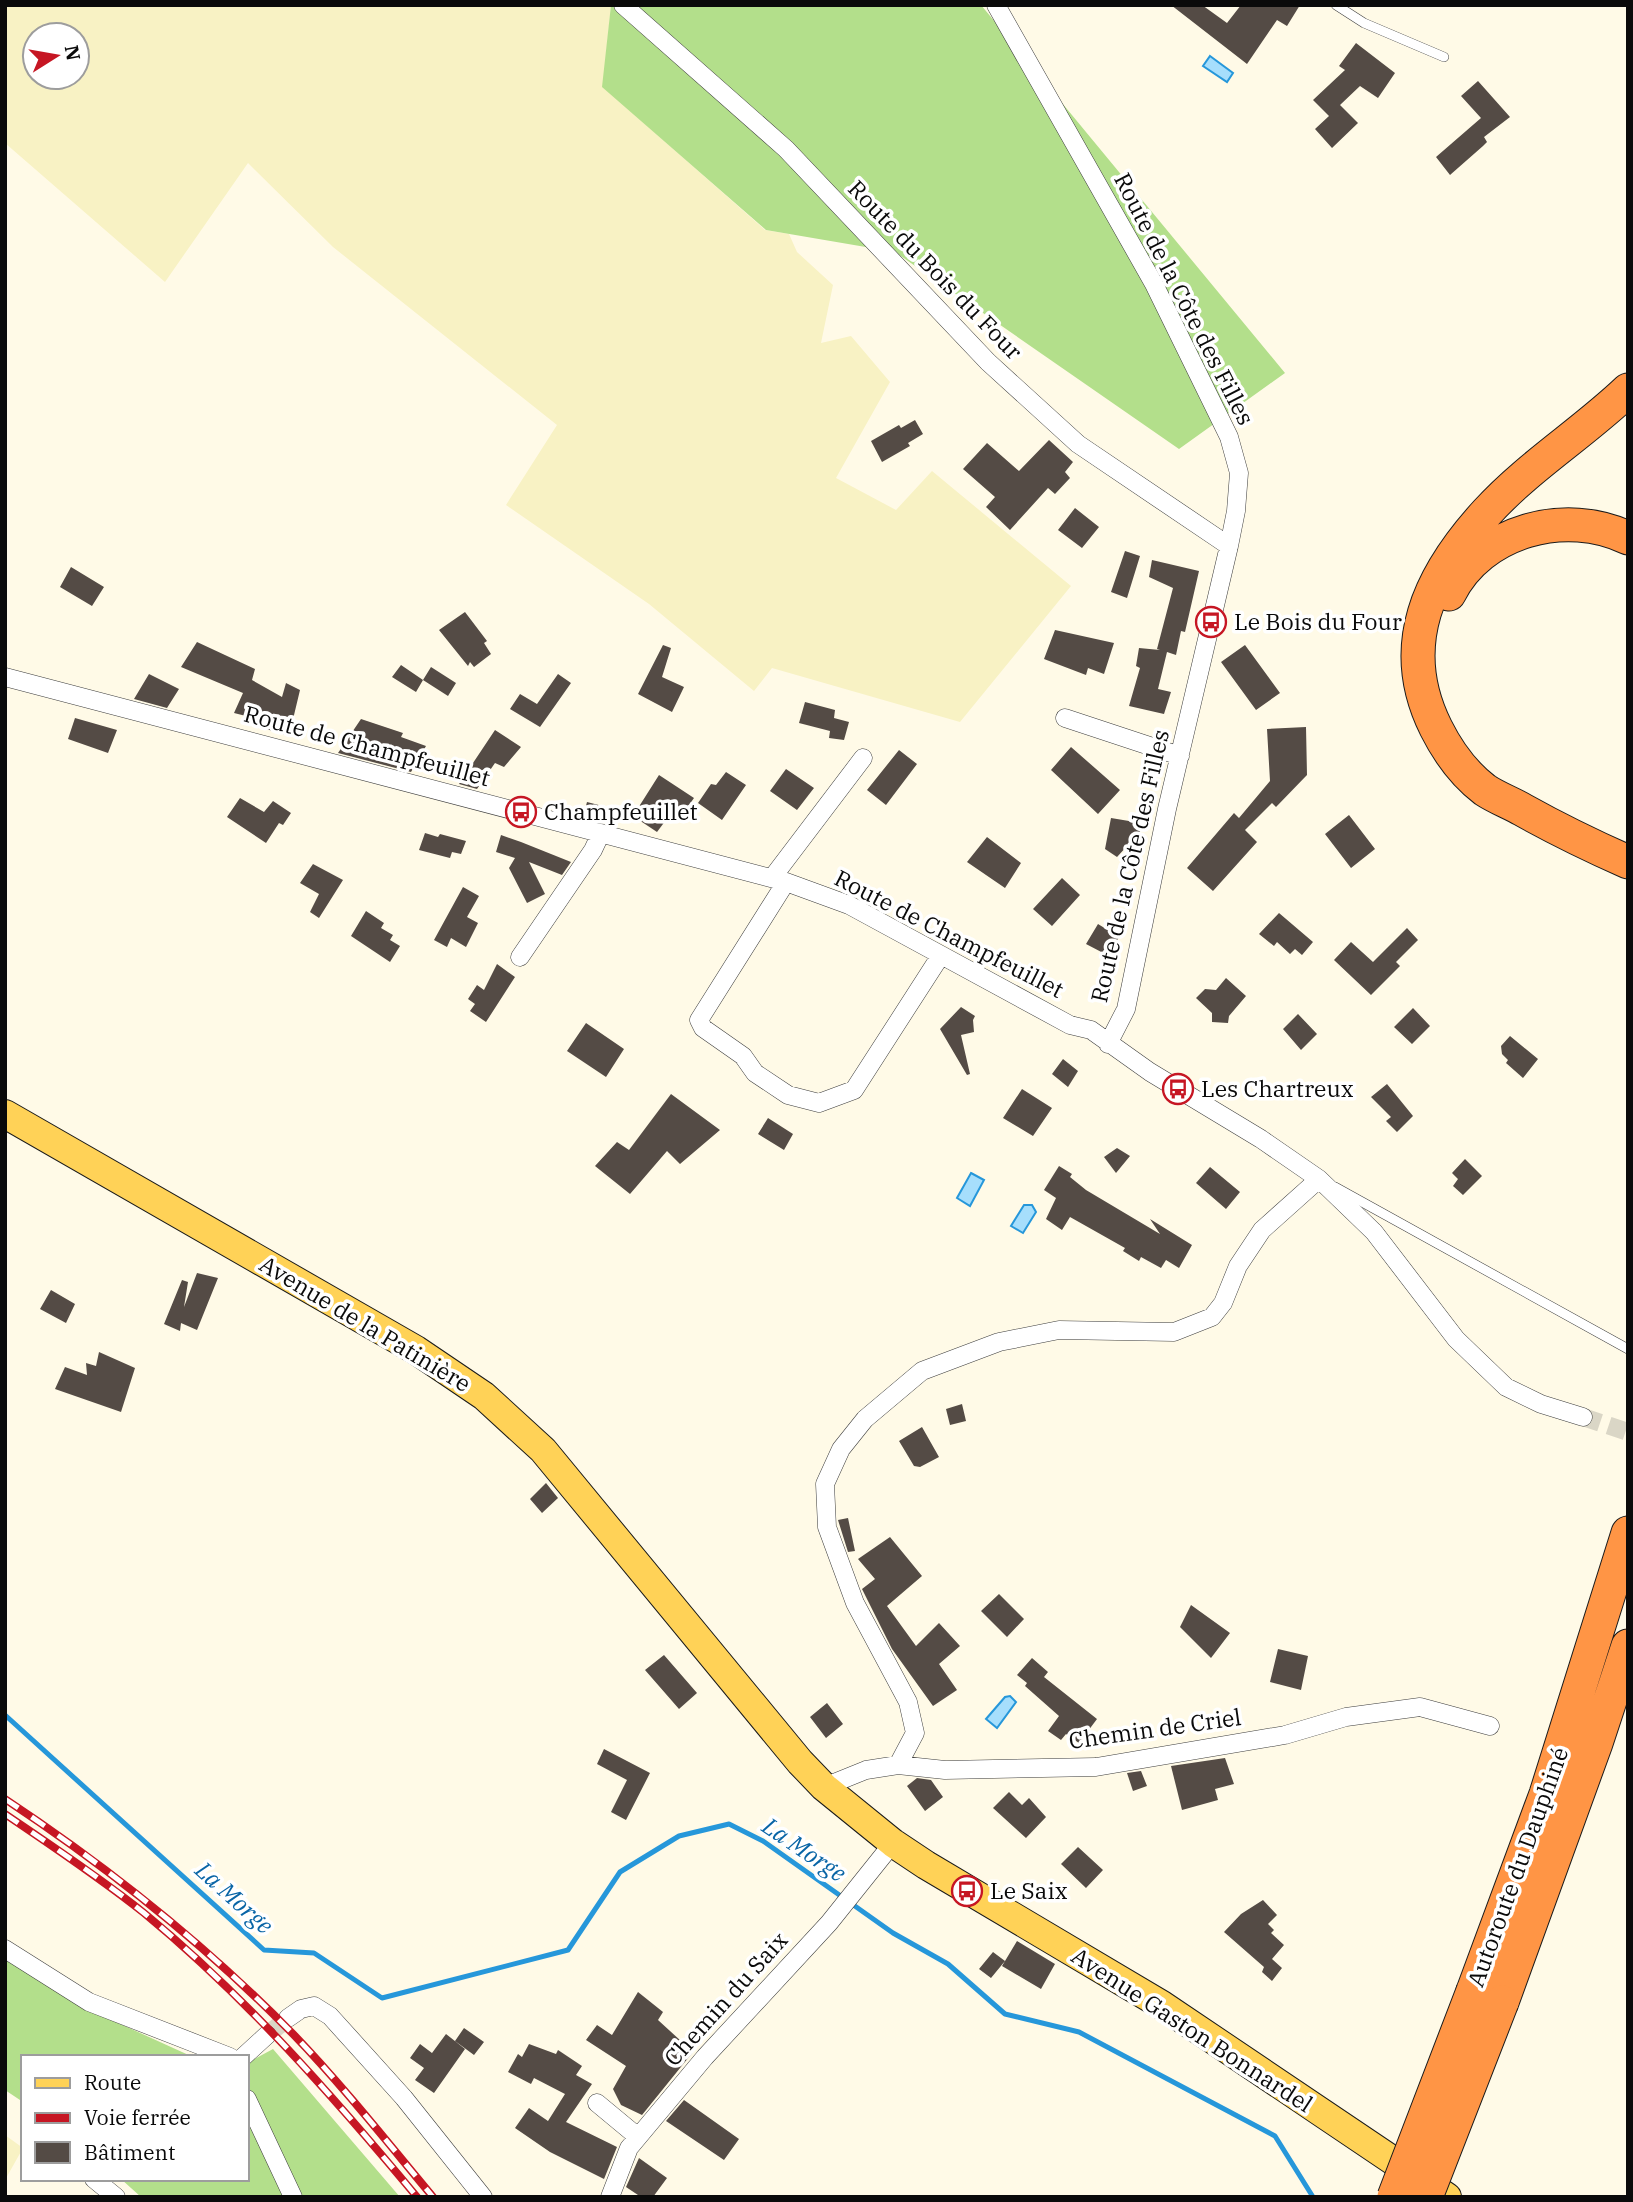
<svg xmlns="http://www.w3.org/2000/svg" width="1633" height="2202" font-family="'IBM Plex Serif',serif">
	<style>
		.farmland { fill: #f8f2c4; fill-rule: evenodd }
		.forest { fill: #b3df8b }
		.water { fill: #a6defc; stroke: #2697da; stroke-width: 2 }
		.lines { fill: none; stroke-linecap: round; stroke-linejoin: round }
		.stream { stroke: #2697da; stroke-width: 5 }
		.building { fill: #544b45 }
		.minor-tunnel { stroke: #dad6c6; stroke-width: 18; stroke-dasharray: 18 9; stroke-linecap: butt }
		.service-casing { stroke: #3d3d3d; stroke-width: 10 }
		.minor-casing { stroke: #3d3d3d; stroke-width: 19 }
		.primary-casing { stroke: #1b1b1b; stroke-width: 30 }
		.motorway-casing { stroke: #1b1b1b; stroke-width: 35 }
		.service { stroke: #fff; stroke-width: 9 }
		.minor { stroke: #fff; stroke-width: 18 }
		.primary { stroke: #ffd257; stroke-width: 28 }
		.motorway { stroke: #ff9545; stroke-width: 33 }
		.rail-casing { stroke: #c61623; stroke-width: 8 }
		.rail { stroke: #fff; stroke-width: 5; stroke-dasharray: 16; stroke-linecap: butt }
		.motorway-bridge-casing { stroke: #1b1b1b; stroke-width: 35; stroke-linecap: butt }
		.motorway-bridge { stroke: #ff9545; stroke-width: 33 }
		.labels { text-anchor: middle; stroke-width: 7; stroke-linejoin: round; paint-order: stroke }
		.street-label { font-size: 23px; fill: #0a0a0a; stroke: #fff }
		.poi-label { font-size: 23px; fill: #0a0a0a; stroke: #fff; text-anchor: start }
		.water-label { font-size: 24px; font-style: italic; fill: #0965a6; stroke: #fff }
	</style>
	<rect width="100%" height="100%" fill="#fffae7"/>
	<path class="farmland" d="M5,5H611L603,87L765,230L789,234L797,252L833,285L821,343L851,336L890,382L836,478L896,510L932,471L1071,586L960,722L772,668L754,691L649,604L506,505L557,425L333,247L248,163L165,282L5,143ZM35,35H77V77H35Z
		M5,2135L23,2148L5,2180Z"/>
	<path class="forest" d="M611,5H981L1285,373L1179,449L895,252L766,230L602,87Z
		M5,1948L105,2017L193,2057H23V2102L5,2090Z
		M273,2049L400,2197H141L121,2179H247V2063Z"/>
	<path class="water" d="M1210,56L1233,73L1227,82L1203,66Z
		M971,1173L984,1180L970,1206L957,1198Z
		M1024,1205H1032L1036,1212L1023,1233L1011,1226Z
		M1010,1696L1016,1702L997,1728L986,1719L1005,1697Z"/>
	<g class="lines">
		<path class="stream" d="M5,1715L264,1950L314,1953L382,1998L568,1950L620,1872L679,1836L729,1824L763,1841L893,1933L948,1964L1005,2014L1079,2032L1275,2136L1313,2197"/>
	</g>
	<path class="building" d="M1171,5H1202L1227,23L1241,5H1300L1287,26L1277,20L1247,64Z
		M1356,43L1395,73L1378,98L1360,86L1340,105L1358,123L1332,148L1315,129L1329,116L1313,100L1345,70L1339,66Z
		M1478,81L1510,117L1484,137L1487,142L1483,146L1450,175L1436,157L1481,118L1461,96Z
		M915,420L923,434L908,443L910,446L882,462L871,441L899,425L901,428Z
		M1049,440L1073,462L1065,472L1070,478L1055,494L1048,488L1010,530L986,507L995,497L963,469L987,443L1019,471Z
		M1075,508L1099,527L1082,548L1058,530Z
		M1125,551L1140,556L1127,598L1111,592Z
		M1152,560L1199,571L1185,632L1181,631L1176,655L1167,652L1158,689L1171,692L1164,714L1129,706L1140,668L1136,666L1139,648L1160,650L1157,649L1173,588L1149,577Z
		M71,567L104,587L92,606L60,587Z
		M465,612L487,641L484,643L491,654L474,667L470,662L468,666L439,630Z
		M1055,630L1114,643L1104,674L1088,668L1086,675L1044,659Z
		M197,642L255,669L252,680L282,697L286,683L300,690L289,736L243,722L246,716L234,713L243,693L181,667Z
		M663,645L671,648L662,677L684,687L672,712L638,694Z
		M1245,645L1280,693L1256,710L1221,662Z
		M401,665L423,680L416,692L392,677Z
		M431,667L456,683L448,696L423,680Z
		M149,674L179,689L167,708L134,699Z
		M558,674L571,683L540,727L510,709L520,694L537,704Z
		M805,702L835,710L834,718L849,722L844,740L829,738L830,731L799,723Z
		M75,718L117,730L108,753L68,739Z
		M361,719L403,733L401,737L426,746L411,772L338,753Z
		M1306,727L1307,775L1276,807L1272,803L1245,830L1257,842L1213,891L1187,868L1234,813L1239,818L1270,781L1267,729Z
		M495,730L521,747L504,767L495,763L477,789L459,784Z
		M1071,747L1120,790L1098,814L1051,770Z
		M899,750L917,764L886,805L867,790Z
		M786,769L814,788L797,810L770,791Z
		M726,772L746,785L722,820L698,803L711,784L716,785Z
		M659,775L694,798L677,822L669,816L657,832L633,816Z
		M240,798L264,812L273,801L291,813L283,825L279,823L266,843L227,817Z
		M587,802L614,809L609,824L583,817Z
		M1349,815L1375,849L1351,868L1325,834Z
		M1111,818L1141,823L1140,832L1117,857L1105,849Z
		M425,833L438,837L440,834L466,841L461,854L452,852L450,858L419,850Z
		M501,835L521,842L571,862L562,875L529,862L545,894L527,903L509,868L515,858L496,852Z
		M987,837L1021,863L1005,888L967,862Z
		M313,864L343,880L319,918L310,912L319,894L300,883Z
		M1062,878L1080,895L1052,926L1033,909Z
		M463,887L479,896L467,917L478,923L466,947L451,938L447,947L434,940Z
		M366,911L384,923L381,928L393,935L390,940L400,946L390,962L351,936Z
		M1279,913L1313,942L1302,955L1295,949L1290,954L1277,942L1274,946L1259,934Z
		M1098,924L1119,937L1109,956L1086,944Z
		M1407,928L1418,940L1396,962L1400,966L1371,995L1334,960L1351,942L1373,962Z
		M497,964L515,977L486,1022L470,1011L475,1004L468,999L477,985L484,990Z
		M1226,978L1246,996L1229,1016L1228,1023L1212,1022V1013L1196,998L1205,989L1216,990Z
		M961,1007L975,1016L973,1020L974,1032L961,1035L970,1074L967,1075L940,1029Z
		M1413,1008L1430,1026L1412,1044L1394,1027Z
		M1298,1014L1317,1034L1301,1050L1283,1029Z
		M586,1023L624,1049L606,1077L567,1051Z
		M1510,1036L1538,1059L1523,1078L1506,1063L1508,1060L1502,1054L1501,1046Z
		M1063,1059L1078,1071L1068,1087L1052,1074Z
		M1387,1084L1413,1116L1397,1132L1386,1121L1391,1117L1371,1097Z
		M1022,1089L1052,1108L1033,1136L1003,1118Z
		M671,1094L720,1130L680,1164L667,1151L630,1194L595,1166L617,1142L629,1150Z
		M768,1118L793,1134L784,1150L758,1134Z
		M1117,1148L1130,1156L1116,1173L1104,1157Z
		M1465,1159L1482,1176L1463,1195L1453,1186L1458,1179L1452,1173Z
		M1059,1166L1072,1174L1070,1177L1086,1190L1160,1234L1150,1219L1192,1245L1179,1268L1166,1260L1161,1268L1141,1257L1139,1261L1123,1251L1125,1248L1070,1217L1062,1230L1046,1219L1056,1198L1044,1190Z
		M1210,1167L1240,1192L1226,1209L1196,1183Z
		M197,1273L218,1278L197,1330L181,1323L180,1331L164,1324L182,1280L188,1282L184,1307Z
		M51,1290L75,1304L66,1323L40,1309Z
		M99,1352L135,1368L121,1412L55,1389L65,1367L87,1375L86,1363L96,1366Z
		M962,1404L966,1421L950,1425L946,1409Z
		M922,1427L939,1457L920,1467L914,1466L899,1441Z
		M546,1483L558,1498L542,1513L530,1499Z
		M848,1518L855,1551L848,1552L838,1520Z
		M890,1537L922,1576L887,1606L916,1646L939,1623L960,1646L939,1664L957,1690L933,1706L892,1649L862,1589L875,1579L858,1559Z
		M999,1594L1024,1619L1007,1637L981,1611Z
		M1191,1605L1230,1633L1211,1658L1180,1627Z
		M1278,1649L1308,1656L1301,1690L1270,1682Z
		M664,1655L697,1693L679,1709L645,1670Z
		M1032,1658L1048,1672L1044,1677L1097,1719L1079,1743L1066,1734L1061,1740L1048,1731L1059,1716L1025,1686L1027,1683L1017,1675Z
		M827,1703L843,1724L826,1738L810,1717Z
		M604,1749L650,1773L626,1820L611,1812L627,1780L597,1764Z
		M1225,1758L1234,1784L1215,1789L1218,1800L1182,1810L1171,1766Z
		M1141,1771L1147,1786L1133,1791L1127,1773Z
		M917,1778L931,1780L943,1797L925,1811L907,1786Z
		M1009,1792L1022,1805L1029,1798L1046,1817L1026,1838L993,1808Z
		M1078,1847L1103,1870L1086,1888L1061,1864Z
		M1263,1900L1277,1915L1268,1924L1274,1930L1271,1933L1284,1945L1272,1959L1282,1968L1272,1981L1262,1972L1264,1967L1224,1932L1241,1914Z
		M1017,1941L1055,1964L1041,1989L1002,1966Z
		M993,1952L1005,1961L991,1978L979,1969Z
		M638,1992L663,2012L658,2020L693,2052L642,2115L621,2105L613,2089L626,2066L586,2040L597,2025L612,2035Z
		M464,2028L484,2042L474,2055L455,2041Z
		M446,2034L465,2049L434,2093L415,2080L424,2068L410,2058L420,2044L432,2053Z
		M529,2044L556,2054L558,2050L582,2066L576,2075L592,2084L566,2122L617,2147L604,2179L550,2152L515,2128L529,2108L548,2121L565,2094L534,2078L531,2084L508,2072L518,2054L522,2057Z
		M684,2100L739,2139L724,2160L666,2121Z
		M639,2158L667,2178L653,2197H641L626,2187Z"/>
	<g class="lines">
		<path class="minor-tunnel" d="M1583,1417L1628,1432
			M267,2035L288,2018"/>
		<g class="service-casing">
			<path id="service" d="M1336,5L1364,23L1444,57
				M1335,1187L1628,1349"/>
		</g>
		<g class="minor-casing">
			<path id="minor" d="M623,5L786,149L988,362L1078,444L1229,546
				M996,5L1154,284L1229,437L1239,473L1236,511L1229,546L1167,809L1126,1009L1108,1044
				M5,677L786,882L849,905L1070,1025L1091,1030L1150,1072L1261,1139L1319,1179L1374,1232L1456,1339L1506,1387L1541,1404L1583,1417
				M1065,718L1180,756
				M772,878L863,758
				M786,882L699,1020L703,1028L743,1056L755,1073L788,1095L819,1103L854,1090L941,955
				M520,957L593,850L601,833
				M898,1765L915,1733L908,1702L855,1603L827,1527L825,1484L841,1449L865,1419L922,1371L999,1342L1059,1330L1174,1332L1212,1317L1223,1303L1238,1266L1262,1230L1319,1179
				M824,1787L866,1770L898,1765L945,1770L1096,1767L1285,1735L1346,1717L1420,1707L1490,1726
				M5,1949L89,2002L230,2057
				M288,2018L301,2009L314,2006L330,2016L404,2098L483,2197
				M243,2057L267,2035
				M247,2099L293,2197
				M597,2103L638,2137
				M94,2179L116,2197
				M610,2197L629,2148L705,2057L829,1923L893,1843"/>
		</g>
		<g class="primary-casing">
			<path id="primary" d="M5,1114L416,1350L484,1396L543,1450L800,1762L824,1787L893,1843L926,1865L1162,2005L1447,2197"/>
		</g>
		<g class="motorway-casing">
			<path id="motorway" d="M1628,390C1583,433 1529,466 1487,512C1429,575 1395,646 1436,728C1448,752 1464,774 1485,790C1497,798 1511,803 1523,810C1557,829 1592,846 1628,862
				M1449,594C1481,530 1566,508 1628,538
				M1473,1991L1546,1794L1628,1533
				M1502,2002L1596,1743L1628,1646"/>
		</g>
		<use href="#service" class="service"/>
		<use href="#minor" class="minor"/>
		<use href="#primary" class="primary"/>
		<use href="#motorway" class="motorway"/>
		<g class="rail-casing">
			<path id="rail" d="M5,1799C109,1868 206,1945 294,2035C343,2086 388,2143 433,2197
				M5,1814C52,1846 99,1877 144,1913C246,1997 333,2096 417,2197"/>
		</g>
		<use href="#rail" class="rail"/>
		<g class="motorway-bridge-casing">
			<path id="motorway-bridge" d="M1394,2197L1473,1991
				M1426,2197L1502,2002"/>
		</g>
		<use href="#motorway-bridge" class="motorway-bridge"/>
	</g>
	<defs>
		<g id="bus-ring" transform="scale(1.575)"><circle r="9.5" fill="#fff" stroke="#c61623" stroke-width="1.5"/><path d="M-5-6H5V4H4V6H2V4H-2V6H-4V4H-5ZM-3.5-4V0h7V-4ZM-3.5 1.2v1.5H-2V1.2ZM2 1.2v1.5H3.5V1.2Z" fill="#c61623"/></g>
	</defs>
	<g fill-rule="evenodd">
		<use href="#bus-ring" x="1211" y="622"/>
		<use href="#bus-ring" x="521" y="812"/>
		<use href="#bus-ring" x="1178" y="1089"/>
		<use href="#bus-ring" x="967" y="1891"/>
	</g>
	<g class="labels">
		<g class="street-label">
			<text transform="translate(935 270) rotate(46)" y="8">Route du Bois du Four</text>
			<text transform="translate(1184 299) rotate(63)" y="8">Route de la Côte des Filles</text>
			<text transform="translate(367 746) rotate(15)" y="8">Route de Champfeuillet</text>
			<text transform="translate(1130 866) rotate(-77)" y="8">Route de la Côte des Filles</text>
			<text transform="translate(949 934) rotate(27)" y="8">Route de Champfeuillet</text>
			<text transform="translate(365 1324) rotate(31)" y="8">Avenue de la Patinière</text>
			<text transform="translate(1155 1729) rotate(-8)" y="8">Chemin de Criel</text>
			<text transform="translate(1518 1867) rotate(-70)" y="8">Autoroute du Dauphiné</text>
			<text transform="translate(726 1999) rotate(-48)" y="8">Chemin du Saix</text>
			<text transform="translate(1192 2030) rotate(33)" y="8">Avenue Gaston Bonnardel</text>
		</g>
		<g class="poi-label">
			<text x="1234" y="630">Le Bois du Four</text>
			<text x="544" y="820">Champfeuillet</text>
			<text x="1201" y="1097">Les Chartreux</text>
			<text x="990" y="1899">Le Saix</text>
		</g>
		<g class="water-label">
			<text transform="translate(804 1850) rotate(34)" y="8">La Morge</text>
			<text transform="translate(234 1898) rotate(42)" y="8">La Morge</text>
		</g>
	</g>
	<rect width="1633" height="2202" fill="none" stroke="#0a0a0a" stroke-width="14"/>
	<rect x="21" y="2055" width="228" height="126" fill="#ffffff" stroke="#9d9d9d" stroke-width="2"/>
	<rect x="35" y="2078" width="35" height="10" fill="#ffd257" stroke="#9d9d9d" stroke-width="2"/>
	<text x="84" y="2090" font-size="21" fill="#0a0a0a">Route</text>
	<rect x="35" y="2113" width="35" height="10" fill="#c61623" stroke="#9d9d9d" stroke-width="2"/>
	<text x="84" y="2125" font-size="21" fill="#0a0a0a">Voie ferrée</text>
	<rect x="35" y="2142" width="35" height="21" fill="#544b45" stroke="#9d9d9d" stroke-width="2"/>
	<text x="84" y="2160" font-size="21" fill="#0a0a0a">Bâtiment</text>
	<g transform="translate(56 56) rotate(79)"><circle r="33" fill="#ffffff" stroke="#9d9d9d" stroke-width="2"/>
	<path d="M0-5L12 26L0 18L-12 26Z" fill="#c61623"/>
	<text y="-10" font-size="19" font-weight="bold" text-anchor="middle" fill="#0a0a0a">N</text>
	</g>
</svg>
